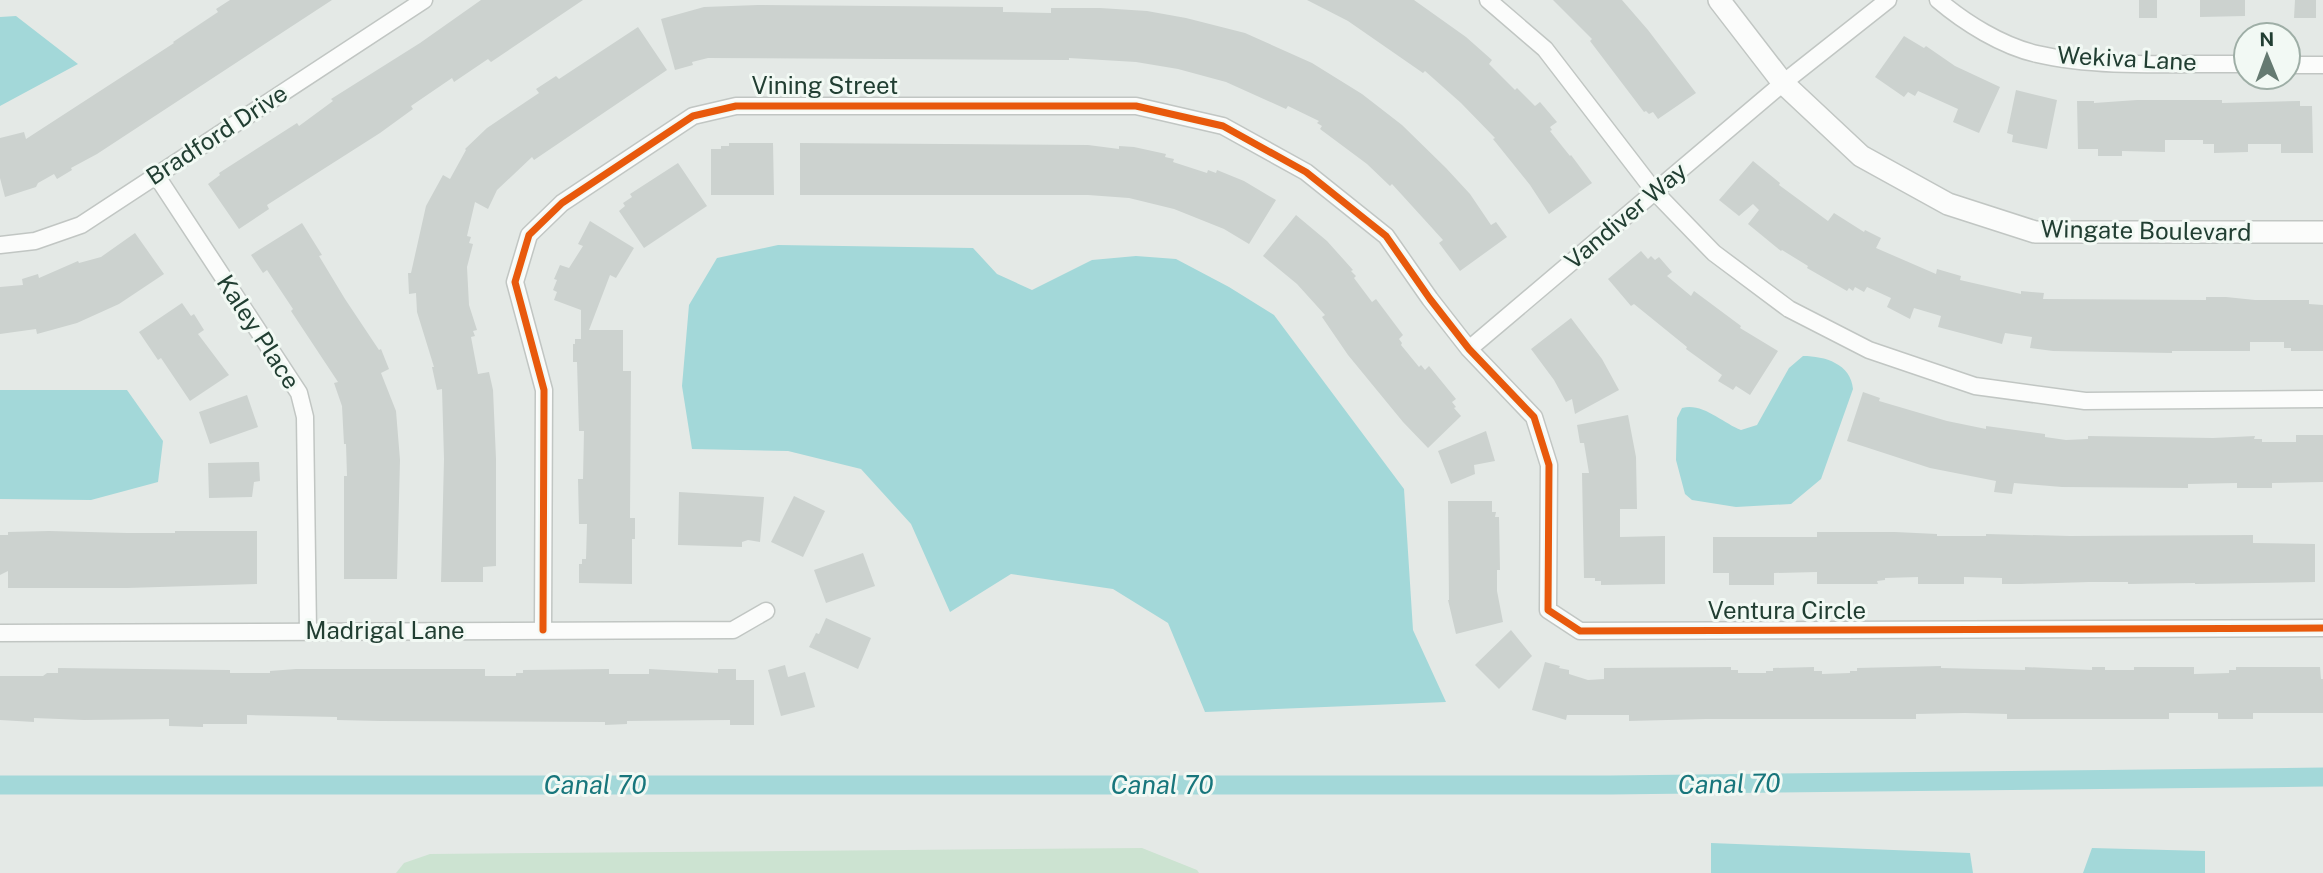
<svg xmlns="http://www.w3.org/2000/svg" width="2323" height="873" font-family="'Public Sans',sans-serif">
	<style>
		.green { fill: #cce3d1 }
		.water { fill: #a3d8d9 }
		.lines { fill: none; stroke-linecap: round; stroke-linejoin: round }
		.canal { stroke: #a3d8d9; stroke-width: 19 }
		.building { fill: #ccd2cf }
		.minor-casing { stroke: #c1c6c3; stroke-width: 19 }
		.tertiary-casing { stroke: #c1c6c3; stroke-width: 24 }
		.minor { stroke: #fbfcfb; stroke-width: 16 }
		.tertiary { stroke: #fbfcfb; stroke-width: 21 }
		.cycleway-casing { stroke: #f2f9f4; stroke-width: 11 }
		.cycleway { stroke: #e8590c; stroke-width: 7 }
		.labels { text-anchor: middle; stroke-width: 6; stroke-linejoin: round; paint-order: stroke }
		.street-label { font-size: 24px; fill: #213e32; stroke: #f2f9f4 }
		.water-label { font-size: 26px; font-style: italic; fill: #18767c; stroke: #f2f9f4 }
	</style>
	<rect width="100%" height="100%" fill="#e4e9e6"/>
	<path class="green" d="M1142,848L1197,870L1199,873H396L404,863L430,854Z"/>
	<path class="water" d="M16,16L78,64L0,106V17Z
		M778,245L973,248L997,274L1032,290L1092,260L1136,256L1176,259L1229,287L1274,315L1404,489L1413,630L1446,702L1205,712L1168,623L1113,589L1011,574L950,612L911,524L861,469L788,451L692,449L682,386L689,305L717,258Z
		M1803,356C1825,356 1851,364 1853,389L1821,479L1791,504L1736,507L1692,500L1685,494L1676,460L1677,418L1682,408C1702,402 1723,423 1741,430L1757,425L1789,368Z
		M0,390H127L163,441L158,482L91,500L0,499Z
		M1711,843L1970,853L1973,873H1711Z
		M2092,848L2205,851V873H2083Z"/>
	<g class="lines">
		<path class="canal" d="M0,785H1610L2323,777"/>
	</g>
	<path class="building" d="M230,0H332L97,154L71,168L72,170L57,179L54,174L38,183L36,187L5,197L0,178V138L24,132L26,139L174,43L173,42L218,12L216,9Z
		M481,0H583L491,62L488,59L454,82L452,78L411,106L413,109L380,133L267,205L269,209L239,229L208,184L220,175L219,173L297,123L299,126L333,101L331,99L420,43Z
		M1307,0H1414L1466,37L1492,60L1489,64L1515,90L1517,88L1535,106L1540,102L1557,122L1550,127L1552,130L1550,131L1570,156L1571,155L1592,183L1549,214L1530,185L1493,139L1495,138L1461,103L1425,71L1423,73L1348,21Z
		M1553,0H1622L1648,30L1696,93L1658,119L1653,112L1649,114L1646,111L1644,112L1590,41L1592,39Z
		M2139,0H2157V18H2139Z
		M2200,0H2245V16L2200,17Z
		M2295,0H2316V18H2294Z
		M758,5L1003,7V12L1051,13V8H1100L1147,11L1186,18L1245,33L1312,63L1362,94L1402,125L1446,168L1470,194L1491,225L1496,222L1507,237L1460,271L1439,243L1443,240L1392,184L1390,186L1367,164L1320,129L1322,126L1317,123L1319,121L1288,106L1286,109L1226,82L1178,69L1136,62L1069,58V60L708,58L692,62L693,65L675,70L661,19L704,7Z
		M638,27L667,70L534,160L532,157L497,190L488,209L475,202L467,236L471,237L469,243L473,244L467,267L469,305L477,330L473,331L475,336L471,337L478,374L489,372L493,390L496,459V566L483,567V582H441L444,459L442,389L437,390L432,367H434L417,312L416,293L409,294L408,273H411L426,206L443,175L450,179L466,150L465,149L487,128L539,93L536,89L556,76L559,79Z
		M1904,36L1924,48L1926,46L1955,66L2000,87L1979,133L1953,122L1958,109L1918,91L1915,96L1908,92L1904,97L1875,77Z
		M2016,90L2057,100L2047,149L2012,142L2013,135L2007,133Z
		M2137,100H2222V103L2300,101V106H2312L2313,153H2281V144H2248V152L2214,153V144H2203V140H2165V152L2122,151V156H2098V149H2078L2077,101H2094V103Z
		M729,143H773L774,195H711V149H721V146H729Z
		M800,143L1088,145L1119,149V146L1134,147L1166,154L1165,157L1174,159L1173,162L1207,173L1208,170L1216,173L1217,170L1244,181L1276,200L1249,244L1224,229L1174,209L1129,198L1088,195H800Z
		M1753,161L1780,183L1779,185L1828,221L1834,213L1864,232L1865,230L1881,238L1876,248L1936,274L1937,269L1961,276L1960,280L2021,294V291L2044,293L2043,299L2206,300V297H2226L2255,300H2309V304L2323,305V351H2291V348H2284V342H2250V351H2172V353L2053,351L2030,348L2032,337L2005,333L2002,344L1938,327L1941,316L1914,308L1910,319L1887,307L1891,298L1867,287L1864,292L1855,287L1853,291L1849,288L1847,291L1807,268L1808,266L1782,250L1781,251L1748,224L1759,210L1753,204L1739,216L1719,200Z
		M678,163L707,206L644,248L619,211L625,206L623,203L632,197L630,194Z
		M1296,215L1327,241L1353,270L1351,271L1356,276L1354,278L1372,302L1376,299L1403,335L1399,339L1402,343L1401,345L1419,367L1421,365L1425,370L1429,366L1456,399L1452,402L1456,407L1454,408L1461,416L1428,448L1403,422L1348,355L1322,317L1325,315L1297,284L1263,256Z
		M590,221L634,248L616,278L610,275L589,330H623V371H631L630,518H635V539H632V584L579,583V564H582V559H586L587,524H579L578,479H583L584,431H579L577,362H573V344H575V339H581V310L554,300L557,292L553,290L557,280L554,279L560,265L569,268L583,246L578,244Z
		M302,223L322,255L319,256L345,299L379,350L381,349L389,369L381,373L396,411L400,460L397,579H344V476H347L346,444H344L342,406L334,383L338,382L291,311L293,309L267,270L263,273L251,255Z
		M135,233L164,274L119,304L77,323L37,334L36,329L0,334V287L23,285L22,279L38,274L39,278L78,261L79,263L101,257Z
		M1641,251L1648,259L1651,256L1655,260L1659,257L1672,272L1667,276L1691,296L1694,291L1741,326L1740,328L1778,351L1750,395L1736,386L1733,390L1718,381L1722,375L1686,349L1687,347L1634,304L1631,306L1608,279Z
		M182,303L191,316L194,314L204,330L198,334L229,375L190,401L161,358L158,360L139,332Z
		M1571,318L1602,359L1619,390L1575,414L1572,399L1566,402L1554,380L1531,349Z
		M1863,392L1880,398L1879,401L1947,421L1986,429V426L2045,434V437L2066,440L2088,439V436L2213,438L2255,436L2254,439H2262V442H2296V435H2323V482L2272,483V488H2237V483L2188,484V488L2062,487L2014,483L2012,494L1994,492L1996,481L1930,468L1847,441Z
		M247,395L258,427L210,444L199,412Z
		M1628,415L1636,457L1637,509H1620V537L1665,536V584L1601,585V581H1595V578H1584L1582,473H1589L1584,443H1580L1577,425Z
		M1486,431L1495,461L1474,465L1475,474L1451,484L1438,451Z
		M259,462L260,481L254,482L252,497L209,498L208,463Z
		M679,492L764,497L760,542L748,540L742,542V547L678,545Z
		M794,496L825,511L803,557L771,542Z
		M1448,501H1492V512H1496L1495,517H1499L1500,570H1497V591L1503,622L1456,634L1448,600H1449Z
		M49,531L127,533H175V531H257V584L127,588H8V571L0,575V535H8V532Z
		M1817,532H1895L1937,534V536H1986V534L2070,536L2253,535V543L2315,544V582L2195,584V583L2128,584V582H2089L2021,584H2002V578L1964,577V584H1918V577L1885,578V580L1877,581L1878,584H1817V572L1774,573V585H1729V573H1713V537H1817Z
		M863,553L875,586L826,603L814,570Z
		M826,618L871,638L858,669L809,647L816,633L819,634Z
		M1511,630L1532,656L1499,689L1475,665Z
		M1545,662L1560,666L1559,668L1569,670V674L1588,680L1604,679V668L1731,667V670H1738V673H1766V671H1773V668L1814,667V671H1822V674L1850,673V671H1857V668L1941,666V668L2025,670V667L2092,670V667H2105V670H2134V667H2194V674L2229,673V670H2236V667H2320L2321,679H2323V713H2253V719H2218V713H2169V719H2007V714L1965,713L1916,714V719H1706L1629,721V715H1567L1566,720L1532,710Z
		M785,665L788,677L805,672L815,707L781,716L768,670Z
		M58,668L230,670V673H270V671L296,669H485V676H516V673H523V670L609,669V674H649V669L718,673V669H736V680H754V725H730V720L627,721V724L605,725V722L380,721L337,720V717L247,715V724H203V727L169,726V719L84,720L34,718V722L0,720V676H43L47,673H58Z"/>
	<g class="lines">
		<g class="minor-casing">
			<path id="minor" d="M1488,0L1545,49L1655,192L1714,253L1789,309L1869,350L1975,386L2085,401L2323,399
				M1938,0C1965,23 2002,46 2037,54C2101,69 2180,63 2246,64
				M2288,65H2323
				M156,175L299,393L305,417L308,631
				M0,245L35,241L81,225L424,0
				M1469,349L1783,83L1888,0
				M543,630L544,390L515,282L529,235L562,203L693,116L736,106H1136L1223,126L1306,172L1386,236L1430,299L1469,349L1534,417L1549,465L1548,610L1580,631L2323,628
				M0,633L733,630L766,611"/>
		</g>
		<g class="tertiary-casing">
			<path id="tertiary" d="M1719,0L1783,83L1861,156L1948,204L2035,232H2323"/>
		</g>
		<use href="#minor" class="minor"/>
		<use href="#tertiary" class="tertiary"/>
		<g class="cycleway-casing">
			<path id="cycleway" d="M543,630L544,390L515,282L529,235L562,203L693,116L736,106H1136L1223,126L1306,172L1386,236L1430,299L1469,349L1534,417L1549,465L1548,610L1580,631L2323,628"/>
		</g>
		<use href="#cycleway" class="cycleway"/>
	</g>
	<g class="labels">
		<g class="street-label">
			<text transform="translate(2127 59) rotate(3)" y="8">Wekiva Lane</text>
			<text x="825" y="94">Vining Street</text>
			<text transform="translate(217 135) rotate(-33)" y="8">Bradford Drive</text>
			<text transform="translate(1626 216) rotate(-40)" y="8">Vandiver Way</text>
			<text transform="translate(2146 231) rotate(1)" y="8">Wingate Boulevard</text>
			<text transform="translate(258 332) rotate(57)" y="8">Kaley Place</text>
			<text x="1787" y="619">Ventura Circle</text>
			<text x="385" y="639">Madrigal Lane</text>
		</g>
		<g class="water-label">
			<text transform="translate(1729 784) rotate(-1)" y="9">Canal 70</text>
			<text x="595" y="794">Canal 70</text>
			<text x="1162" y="794">Canal 70</text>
		</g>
	</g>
	<g transform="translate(2267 56) rotate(359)"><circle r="33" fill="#f2f9f4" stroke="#9eaea6" stroke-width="2"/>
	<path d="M0-5L12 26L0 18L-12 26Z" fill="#657a71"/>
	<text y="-10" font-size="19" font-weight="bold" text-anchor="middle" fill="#213e32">N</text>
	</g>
</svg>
